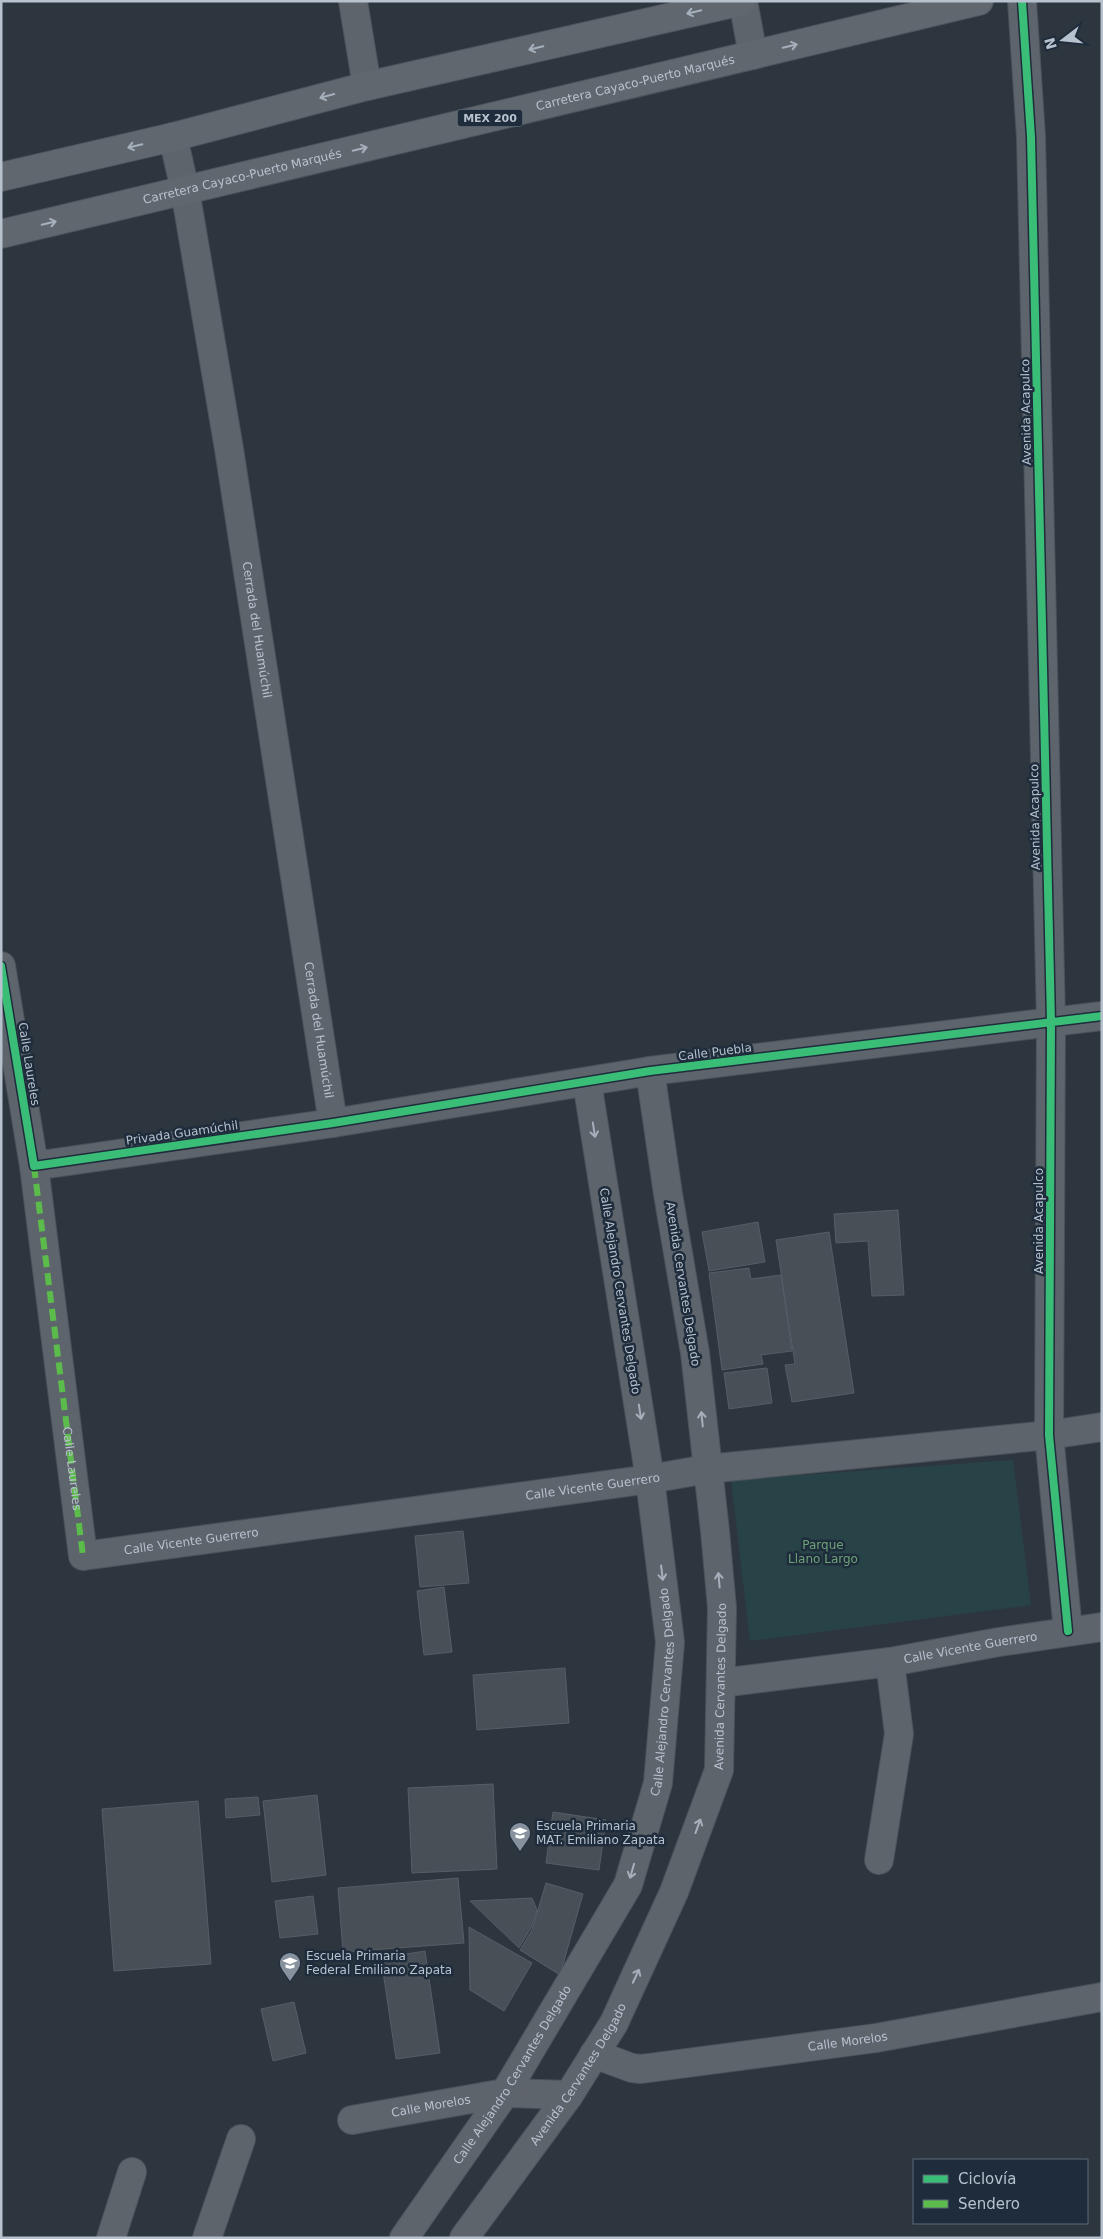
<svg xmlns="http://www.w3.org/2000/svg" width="1103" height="2239" font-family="'DejaVu Sans',sans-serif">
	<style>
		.green { fill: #284347 }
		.building { fill: #484f57; stroke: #555d66 }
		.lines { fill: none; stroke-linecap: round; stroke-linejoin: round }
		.minor-casing { stroke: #4c5259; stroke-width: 30 }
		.major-casing { stroke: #4b525b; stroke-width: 30 }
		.minor { stroke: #5e646c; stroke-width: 28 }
		.major { stroke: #60676e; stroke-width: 28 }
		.quiet { stroke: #5cbc4b; stroke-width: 6; stroke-dasharray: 12 6; stroke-linecap: butt }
		.cycleway-casing { stroke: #1e2c3c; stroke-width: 11 }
		.cycleway { stroke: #3abd76; stroke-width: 8 }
		.oneway { stroke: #a6b0bc }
		.oneway2 { stroke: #a6afbb }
		.labels { text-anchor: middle; stroke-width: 5; stroke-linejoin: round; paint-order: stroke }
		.shield { fill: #1e2c3c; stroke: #8a95a3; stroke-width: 1 }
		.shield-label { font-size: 11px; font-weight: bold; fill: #b8c2cf }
		.street-label { font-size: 12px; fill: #b8c2cf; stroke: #1e2c3c }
		.park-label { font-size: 12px; fill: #6da277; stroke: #1e2c3c }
		.poi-label { font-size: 12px; fill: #b8c2cf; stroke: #1e2c3c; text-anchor: start }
	</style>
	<rect width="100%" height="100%" fill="#2d363f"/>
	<path class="green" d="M1013,1460L1031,1605L750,1641L731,1480Z"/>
	<path class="building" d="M898,1210L904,1295L872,1296L868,1241L836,1243L834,1214Z
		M758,1222L765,1262L709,1271L702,1232Z
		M829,1232L854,1393L792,1402L785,1365L795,1364L776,1240Z
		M749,1268L751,1279L781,1275L792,1351L761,1355L763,1364L722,1370L709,1273Z
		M767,1368L772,1403L729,1409L724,1373Z
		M463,1531L469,1583L420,1587L415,1536Z
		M444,1587L452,1652L424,1655L417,1591Z
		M565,1668L569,1723L477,1730L473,1675Z
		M493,1784L497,1869L412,1873L408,1788Z
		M317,1795L326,1875L272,1882L263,1801Z
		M258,1797L260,1815L226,1818L225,1799Z
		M198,1801L211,1964L114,1971L102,1809Z
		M553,1812L606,1820L599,1870L546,1863Z
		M458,1878L464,1943L343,1952L338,1888Z
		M546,1883L583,1894L560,1975L520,1950L532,1930Z
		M313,1896L318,1934L280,1938L275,1901Z
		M532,1898L537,1910L531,1928L519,1948L470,1901Z
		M469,1927L532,1963L504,2011L470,1990Z
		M425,1951L440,2053L396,2059L381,1958Z
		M294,2002L306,2053L273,2061L261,2009Z"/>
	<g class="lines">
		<g class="minor-casing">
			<g id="minor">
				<path d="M353,1L367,86"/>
				<path d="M743,1L753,55"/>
				<path d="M1022,1L1031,137L1051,1022L1049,1435L1068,1631"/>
				<path id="s1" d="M173,137L185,190L229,449L333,1123"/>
				<path id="s2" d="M1,966L34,1166L83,1556L650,1479L707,1469L1049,1435L1102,1427"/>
				<path d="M34,1166L333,1123L650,1071L1102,1016"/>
				<path id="s3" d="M721,1683L890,1662L999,1642L1102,1627"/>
				<path d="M879,1860L899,1734L890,1662"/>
				<path id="s4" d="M594,2054L632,2068L641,2069L876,2038L1102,1997"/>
				<path id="s5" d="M352,2120L505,2093L569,2095"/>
				<path d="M111,2238L132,2172"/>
				<path d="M207,2238L241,2139"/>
				<path id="s6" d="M404,2238L505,2093L628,1885L658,1783L670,1642L650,1479L587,1082"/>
				<path id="s7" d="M464,2238L569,2095L614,2023L674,1892L719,1770L722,1608L715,1531L695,1353L668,1194L650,1071"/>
			</g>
		</g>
		<g class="major-casing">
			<g id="major">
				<path d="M1,177L173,137L367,86L742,1"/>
				<path id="s8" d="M1,234L979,1"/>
			</g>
		</g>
		<use href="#minor" class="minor"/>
		<use href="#major" class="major"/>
		<path class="quiet" id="s9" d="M34,1166L83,1556"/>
		<g class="cycleway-casing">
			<path id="cycleway" d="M1022,1L1031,137L1051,1022L1049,1435L1068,1631
				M1,966L34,1166L333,1123L650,1071L1102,1016"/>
		</g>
		<use href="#cycleway" class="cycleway"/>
	</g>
	<defs><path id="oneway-shaft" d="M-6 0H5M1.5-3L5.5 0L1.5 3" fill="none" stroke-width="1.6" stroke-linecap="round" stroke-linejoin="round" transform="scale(1.25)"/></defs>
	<g class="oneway">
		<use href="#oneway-shaft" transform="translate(694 12) rotate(167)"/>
		<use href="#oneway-shaft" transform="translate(790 46) rotate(-13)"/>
		<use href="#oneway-shaft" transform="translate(536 48) rotate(167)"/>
		<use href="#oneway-shaft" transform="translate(327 96) rotate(165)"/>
		<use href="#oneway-shaft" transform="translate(135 146) rotate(167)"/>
		<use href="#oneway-shaft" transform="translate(360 149) rotate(-13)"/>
		<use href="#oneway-shaft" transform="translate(49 223) rotate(-13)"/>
	</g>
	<g class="oneway2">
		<use href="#oneway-shaft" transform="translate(594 1130) rotate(81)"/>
		<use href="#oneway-shaft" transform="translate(640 1412) rotate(81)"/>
		<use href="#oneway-shaft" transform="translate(702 1419) rotate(-96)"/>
		<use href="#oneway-shaft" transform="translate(662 1573) rotate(83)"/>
		<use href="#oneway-shaft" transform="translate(719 1580) rotate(-95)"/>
		<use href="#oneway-shaft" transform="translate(698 1826) rotate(-70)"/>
		<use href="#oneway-shaft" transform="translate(632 1871) rotate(106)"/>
		<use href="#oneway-shaft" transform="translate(636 1976) rotate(-65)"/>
	</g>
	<defs>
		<g id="school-pin" transform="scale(1.125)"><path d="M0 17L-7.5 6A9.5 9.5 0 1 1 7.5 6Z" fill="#87919d" stroke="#1e2c3c"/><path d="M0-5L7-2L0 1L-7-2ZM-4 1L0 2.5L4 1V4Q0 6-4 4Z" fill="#fff"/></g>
	</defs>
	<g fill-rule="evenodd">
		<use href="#school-pin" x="520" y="1833"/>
		<use href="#school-pin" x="290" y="1963"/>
	</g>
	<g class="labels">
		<rect class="shield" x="457.5" y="109.5" width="65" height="17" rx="4"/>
		<g class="shield-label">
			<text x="490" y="122">MEX 200</text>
		</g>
		<g class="street-label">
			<text dy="4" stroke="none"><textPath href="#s8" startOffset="652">Carretera Cayaco-Puerto Marqués</textPath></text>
			<text dy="4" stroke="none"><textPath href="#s8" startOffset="248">Carretera Cayaco-Puerto Marqués</textPath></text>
			<text transform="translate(1026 412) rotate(-91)" y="4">Avenida Acapulco</text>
			<text dy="4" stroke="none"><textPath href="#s1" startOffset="500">Cerrada del Huamúchil</textPath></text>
			<text transform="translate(1035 817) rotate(-91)" y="4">Avenida Acapulco</text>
			<text dy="4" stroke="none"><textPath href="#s1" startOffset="905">Cerrada del Huamúchil</textPath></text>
			<text transform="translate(715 1052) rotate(-7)" y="4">Calle Puebla</text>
			<text transform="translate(29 1064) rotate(81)" y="4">Calle Laureles</text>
			<text transform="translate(182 1133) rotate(-8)" y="4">Privada Guamúchil</text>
			<text transform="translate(1039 1221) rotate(-90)" y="4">Avenida Acapulco</text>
			<text transform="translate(683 1284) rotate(81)" y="4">Avenida Cervantes Delgado</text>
			<text transform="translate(620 1291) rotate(81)" y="4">Calle Alejandro Cervantes Delgado</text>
			<text dy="4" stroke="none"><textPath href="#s9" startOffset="305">Calle Laureles</textPath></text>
			<text dy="4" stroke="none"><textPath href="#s2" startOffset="1110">Calle Vicente Guerrero</textPath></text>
			<text dy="4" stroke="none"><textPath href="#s2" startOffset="705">Calle Vicente Guerrero</textPath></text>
			<text dy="4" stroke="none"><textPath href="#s3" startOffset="252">Calle Vicente Guerrero</textPath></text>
			<text dy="4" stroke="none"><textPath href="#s7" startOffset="620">Avenida Cervantes Delgado</textPath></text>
			<text dy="4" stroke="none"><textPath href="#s6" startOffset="616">Calle Alejandro Cervantes Delgado</textPath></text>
			<text dy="4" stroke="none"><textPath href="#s4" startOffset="258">Calle Morelos</textPath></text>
			<text dy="4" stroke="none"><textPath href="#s7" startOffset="200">Avenida Cervantes Delgado</textPath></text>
			<text dy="4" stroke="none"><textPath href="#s6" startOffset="196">Calle Alejandro Cervantes Delgado</textPath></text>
			<text dy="4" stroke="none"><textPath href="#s5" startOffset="80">Calle Morelos</textPath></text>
		</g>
		<g class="park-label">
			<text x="823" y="1549">Parque<tspan x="823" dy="14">Llano Largo</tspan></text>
		</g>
		<g class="poi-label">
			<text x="536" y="1830">Escuela Primaria<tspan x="536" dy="14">MAT. Emiliano Zapata</tspan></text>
			<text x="306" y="1960">Escuela Primaria<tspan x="306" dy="14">Federal Emiliano Zapata</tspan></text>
		</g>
	</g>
	<rect width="1103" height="2239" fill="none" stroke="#b8c2cf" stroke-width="5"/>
	<rect x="913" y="2159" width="175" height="65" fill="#1e2c3c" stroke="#5c6877"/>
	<rect x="923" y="2175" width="25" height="8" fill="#3abd76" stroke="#5c6877"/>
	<text x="958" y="2184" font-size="15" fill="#b8c2cf">Ciclovía</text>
	<rect x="923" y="2200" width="25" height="8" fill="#5cbc4b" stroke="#5c6877"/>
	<text x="958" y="2209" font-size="15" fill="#b8c2cf">Sendero</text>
	<g transform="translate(1063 40) rotate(254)" stroke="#1e2c3c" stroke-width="4" paint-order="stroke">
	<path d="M0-4L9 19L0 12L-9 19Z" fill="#b8c2cf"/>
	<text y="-8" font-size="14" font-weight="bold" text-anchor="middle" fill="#b8c2cf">N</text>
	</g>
</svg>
